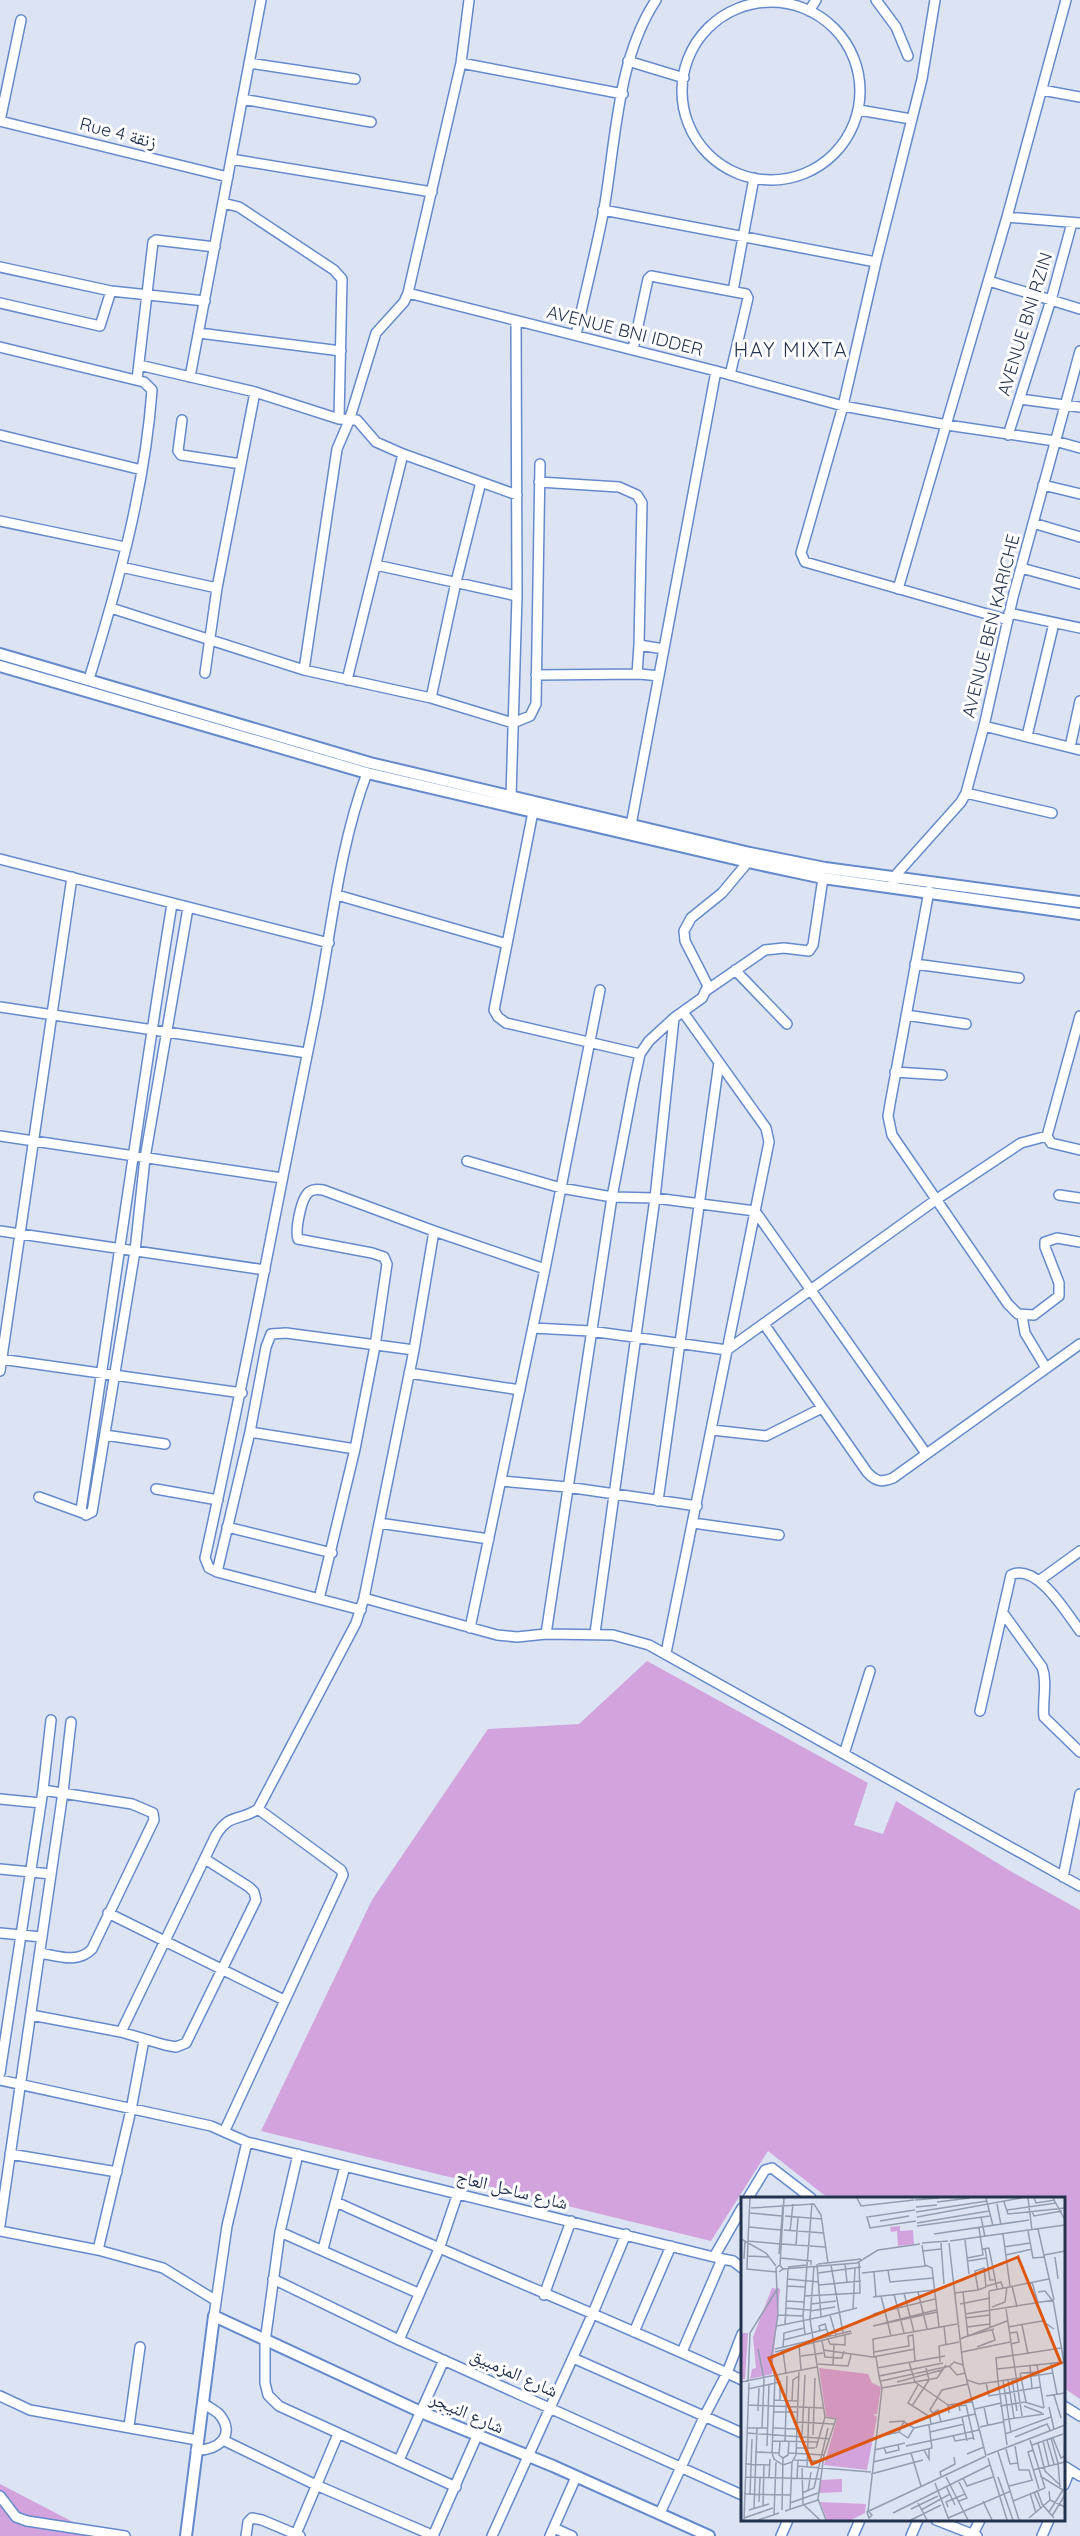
<svg xmlns="http://www.w3.org/2000/svg" width="1080" height="2536" font-family="Quicksand,'Noto Naskh Arabic',sans-serif">
	<style>
		.green { fill: #d2a3dc }
		.lines { fill: none; stroke-linecap: round; stroke-linejoin: round }
		.minor-casing { stroke: #658acb; stroke-width: 12 }
		.tertiary-casing { stroke: #658acb; stroke-width: 14 }
		.minor { stroke: #fff; stroke-width: 9 }
		.tertiary { stroke: #fff; stroke-width: 10 }
		.labels { text-anchor: middle; stroke-width: 6; stroke-linejoin: round; paint-order: stroke }
		.street-label { font-size: 18px; fill: #23334e; stroke: #fff }
		.neighbourhood-label { font-size: 20px; letter-spacing: 1.5px; fill: #23334e; stroke: #fff }
		.inset-road { fill: none; stroke: #929db1; stroke-width: 1.5 }
		.view { fill: #de570f; fill-opacity: 0.15; stroke: #de570f; stroke-width: 3 }
		.inset-edge { fill: none; stroke: #23334e; stroke-width: 3 }
	</style>
	<rect width="100%" height="100%" fill="#dce4f3"/>
	<path class="green" d="M647,1661L868,1783L854,1825L883,1834L896,1801L1012,1872L1080,1910V2399L1064,2388V2198H828L768,2151L711,2241L261,2131L372,1900L488,1729L579,1724Z
		M0,2484L100,2536H0Z"/>
	<g class="lines">
		<g class="minor-casing">
			<path id="minor" d="M876,0L896,27L908,56
				M935,0L922,79L876,262L843,406L801,553L805,562L1008,620
				M682 91a89 89 0 1 1 178 0a89 89 0 1 1-178 0Z
				M809,11L816,0
				M628,61L684,78
				M249,63L355,79
				M461,63L623,94
				M1042,90L1080,97
				M242,99L371,122
				M859,110L911,119
				M0,121L228,177
				M0,121L21,20
				M231,159L432,192
				M223,203L239,207L334,270L342,279L339,419
				M603,210L876,262
				M1007,217L1080,223
				M0,267L111,291L205,301
				M989,281L1080,309
				M733,291L754,178
				M408,293L716,371L843,406L947,425L1055,441L1080,448
				M0,303L100,326L111,291
				M199,333L341,351
				M576,335C585,293 596,251 604,209C616,140 617,59 656,0
				M0,347L144,382L152,390C145,488 118,585 89,679
				M633,349L648,279L651,276L746,294L748,298L730,375
				M139,365L255,392L339,419L357,420L376,442L403,454L517,495
				M190,377L261,0
				M137,380L153,242L156,240L215,247
				M1020,399L1080,407
				M182,420L178,451L181,455L241,464
				M0,435L142,470
				M1008,435L1051,300L1072,223
				M539,482L619,487L637,495L642,503L639,645L637,674
				M1043,485L1080,494
				M0,521L125,547
				M1033,523L1080,537
				M376,565L517,596
				M121,567L217,588
				M1021,568L1080,584
				M898,589L1007,217L1066,0
				M111,608L304,670L431,698L513,723L530,716L536,704L540,464
				M1009,613L1080,628
				M639,645L664,649
				M304,670L337,449L349,421L376,333L404,302L408,293L461,63L469,0
				M205,673L217,588L255,392
				M536,675L640,674L659,676
				M347,680L403,454
				M431,698L456,582L481,482
				M984,726L1080,750
				M1027,736L1054,623
				M1070,747L1080,701
				M966,793L1052,813
				M511,797L517,596L516,321
				M533,812L494,1010L498,1017L506,1023L640,1054
				M631,825L716,371
				M0,859L329,943
				M893,883L894,877L961,802L966,793L984,726L1013,597L1080,351
				M929,891L890,1104L888,1116L892,1135L1008,1304L1018,1314L1034,1315L1059,1296V1283L1045,1247V1242L1057,1238L1080,1242
				M337,895L507,944
				M172,904C139,1106 112,1308 81,1510L86,1515L92,1512L135,1251L145,1158L188,908
				M915,964L1019,978
				M735,970L787,1024
				M707,990L765,950L784,948L809,951L813,945L823,878
				M0,1007L307,1053
				M906,1015L966,1024
				M1080,1016L1047,1136L1051,1143L1080,1150
				M895,1072L942,1075
				M0,1136L282,1178
				M467,1161L561,1188L612,1197L655,1198L755,1211L925,1452
				M1059,1195L1080,1198
				M0,1231L265,1270
				M1022,1316L1025,1333L1046,1368
				M764,1324L867,1472C875,1481 881,1483 893,1478L1080,1344
				M533,1328L590,1331L727,1350L937,1199L1021,1143L1047,1136
				M0,1359L242,1393
				M0,1371L72,877
				M409,1373L520,1390
				M712,1430L766,1436L822,1408
				M250,1432L355,1449
				M105,1435L165,1444
				M501,1481L567,1487L697,1506
				M156,1489L218,1500
				M39,1497L83,1513
				M658,1501L719,1062
				M379,1523L489,1539
				M693,1523L779,1535
				M227,1527L332,1553
				M217,1572L250,1432L266,1347L271,1334L286,1333L414,1350
				M1040,1580L1080,1551
				M364,1598L497,1635L517,1637L546,1634L612,1197L634,1082L640,1054L649,1041L674,1018
				M319,1599L355,1449L375,1346L387,1264L384,1257L372,1253L298,1239C295,1230 301,1198 309,1192C313,1189 318,1189 323,1190L434,1231L545,1269
				M361,1610L217,1572L209,1568L205,1558C245,1378 278,1197 315,1016C331,935 338,850 367,773
				M1003,1613L1042,1667C1048,1682 1042,1701 1044,1717L1080,1752
				M470,1628L545,1269L600,990
				M595,1633L655,1198L674,1018L702,998L708,986L685,941L684,931L691,918L722,893L748,862
				M546,1634L613,1635L649,1645L1080,1886
				M666,1653L769,1142L766,1128L683,1012
				M980,1711L1011,1575C1037,1562 1067,1614 1080,1631
				M844,1754L870,1671
				M0,1799L41,1803
				M0,1869L51,1874
				M1063,1877L1080,1794
				M108,1913L284,2000
				M0,1933L42,1937
				M40,1953C58,1956 78,1964 92,1949L154,1820L153,1813L132,1804L43,1790
				M31,2015L121,2032L165,2045L176,2047L186,2043L256,1900L254,1892L249,1887L205,1859
				M121,2032L216,1835C231,1812 239,1822 258,1809L356,1623L364,1598L414,1350L434,1231
				M0,2073L43,1790L51,1720
				M0,2080L211,2126L247,2142L714,2257L742,2208
				M225,2130L343,1875L341,1870L258,1809
				M10,2154L117,2172
				M298,2154L280,2232L265,2342V2383L268,2395L279,2406L456,2487
				M748,2198L765,2170L772,2168L811,2198
				M336,2202C471,2264 608,2318 742,2380
				M0,2225L63,1792L71,1722
				M0,2231L98,2250L163,2268L215,2300
				M280,2232L418,2293
				M323,2249L345,2166
				M98,2250L131,2110L144,2040
				M718,2258L733,2261L742,2268
				M273,2279L399,2340L742,2495
				M544,2295L571,2221
				M214,2316L227,2226L247,2142
				M634,2332L671,2246
				M399,2340L439,2249L458,2193
				M682,2352L722,2259
				M573,2358L742,2433
				M0,2396L30,2410L197,2440
				M1064,2406L1080,2416
				M129,2426L140,2347
				M223,2440L316,2485L434,2536
				M196,2450C218,2451 237,2435 219,2414C215,2410 208,2407 203,2403
				M399,2460L444,2360
				M1064,2466L1080,2476
				M1064,2485L1070,2470
				M0,2496L16,2517L27,2521L125,2536
				M660,2513L705,2415L727,2373L742,2334
				M936,2520L977,2536
				M554,2528L572,2536
				M296,2534L338,2434
				M246,2536L248,2522L252,2518L262,2520L300,2536
				M433,2536L477,2436
				M492,2536L593,2313L626,2234
				M550,2536L576,2477
				M781,2536L788,2520
				M853,2536L860,2520
				M911,2536L918,2520
				M972,2536L980,2520
				M1042,2536L1049,2520"/>
		</g>
		<g class="tertiary-casing">
			<path id="tertiary" d="M0,654L370,763L750,853L825,868L1080,902
				M0,666L367,773L748,862L823,878L1080,914
				M186,2536L214,2316L421,2412L553,2466L709,2536"/>
		</g>
		<use href="#minor" class="minor"/>
		<use href="#tertiary" class="tertiary"/>
	</g>
	<g class="labels">
		<g class="street-label">
			<text transform="translate(118 133) rotate(14)" y="6">Rue 4 زنقة</text>
			<text transform="translate(1025 324) rotate(-73)" y="6">AVENUE BNI RZIN</text>
			<text transform="translate(625 331) rotate(14)" y="6">AVENUE BNI IDDER</text>
			<text transform="translate(991 626) rotate(-76)" y="6">AVENUE BEN KARICHE</text>
			<text transform="translate(512 2190) rotate(14)" y="6">شارع ساحل العاج</text>
			<text transform="translate(514 2373) rotate(24)" y="6">شارع المزمبيق</text>
			<text transform="translate(467 2413) rotate(23)" y="6">شارع النيجر</text>
		</g>
		<g class="neighbourhood-label">
			<text x="791" y="357">HAY MIXTA</text>
		</g>
	</g>
	<g transform="translate(741 2197)">
		<rect width="324" height="324" fill="#dce4f3"/>
		<path d="M159,29V34L172,33L173,47L157,49L156,34L150,35L149,30ZM31,91L39,92L31,177L9,182L11,172L15,171L12,140ZM0,136H7L4,182H0ZM78,171L127,177L131,186L140,190L136,217H132L136,220L126,273L83,268L96,222L85,219ZM101,282V295L78,296L80,283ZM79,305L125,307L124,316L110,323H86Z" fill="#d2a3dc"/>
		<path class="inset-road" d="M9,1L7,44L39,47M116,1L120,9L173,3M245,1L252,29M287,1L291,33M293,1L295,6L314,3M312,1L324,23M174,3L198,1M196,5L229,1M263,5L267,17L324,11M256,7L260,28M175,10L196,8M10,11L73,7L80,18L87,66M174,13L126,20L129,31L175,24M266,13L315,6M291,14L293,19L321,14M175,15L246,4M9,16L41,19M44,19L81,22M176,20L280,1M240,20L244,40M139,24L168,19M176,26L248,14M176,29L249,19M8,30L40,33M297,32L313,103M43,33L83,36M49,34L52,7M287,34L292,61L304,60M193,37L288,23M262,37L269,89M0,42L25,56L35,69M224,43L228,77M7,44L6,72L36,75M209,44L324,28M181,46L207,44M200,46L203,87M208,46L222,168L245,259M41,47L84,50M55,48L57,20M181,48L184,68L191,71L198,130M263,50L289,46M244,51L249,83H253M241,52L248,51L256,92M182,54L200,52M38,57L42,8M265,58L291,52M303,58L324,54M7,59L29,60M314,60L317,82M40,61L70,64V68M226,61L242,58L238,31M3,62L4,44M227,64L246,61M77,67L120,62M104,67L106,85M39,68L43,1M90,68L102,136M73,69L69,122L84,220L95,222L83,258L77,302L85,323M47,70L65,68M42,72L116,66L137,53L179,47M147,73L149,85L192,81M38,75L42,72L39,68L35,71L37,118L30,162L34,180L31,256L33,262L42,268L51,265L55,258L58,173M133,75L135,100M77,76L120,70M121,76L185,69M47,82L78,85M291,85L297,106M78,88L120,84M46,89L64,90M246,89L260,85L262,91M271,89L276,110M248,94L308,82M248,94L249,131M177,95L186,132M222,95L227,139L253,132M297,95L304,94L311,103M163,96L173,135M214,96L237,93L245,90L243,71L234,74L237,93M153,97L163,136M63,99L119,96L118,65M140,99L150,139M132,100L193,93M312,103L324,171M45,104L63,105M70,107L95,104M219,107L249,101M251,110L264,105L266,90M45,111L69,113M112,112L114,71M265,112L281,219M195,113L132,129L196,115M69,114L94,110M132,117L194,102M224,117L313,103M37,118L62,119M89,118L95,139M80,120L116,111M224,121L249,118M44,128L47,72M281,128L287,157M36,129L80,120L76,67M203,129L205,148M226,130L249,127M267,130L301,124L313,132M79,134L78,129L84,127L88,140M268,136L276,135L278,145L270,147M64,138L62,119L71,6M87,142L89,147L104,148V138M219,142L266,124M42,143L86,132M81,144L84,160L101,161L103,154M58,148L60,173M236,150L254,143L251,132M42,151L43,136L63,131M17,152L23,182L21,231M34,152L110,134M82,153L132,160L174,152M42,154L45,177M34,155L111,136M133,155L168,149L167,139L172,138L174,164M221,155L269,145M60,159L82,156M133,160L132,142L216,127M135,160L138,179L202,166M168,165L174,185L207,208M199,165L198,149L218,145M77,167L107,169L110,158M310,167L316,197M92,168L93,147M296,168L303,211M208,169L216,178L224,176M289,169L291,192M136,171L204,159M256,172L323,165M279,176L285,205M280,176L298,175M271,182L276,214M226,183L238,187L312,176M262,183L270,236M267,183L273,221M140,184L209,169L213,165L222,168M257,184L255,161L320,151M257,184L266,248M0,185L76,170M7,185L9,136L37,91M156,185L201,173M245,186L248,199L300,190M177,188L167,206L189,220L190,228M141,191L196,181L205,168M7,192L39,185V203M313,198L320,221M305,199L324,196M33,203L57,204M51,204L52,183L58,179M7,208L82,211M171,209L188,183L185,171M259,209L284,205L303,211M283,209L301,216M243,210L247,229M308,210L313,232M234,212L260,206M17,214L18,189M219,214L218,209L225,208L233,243M33,215H56M208,216L207,208L231,205M221,220L226,244M262,223L303,217M56,225L93,227M200,225L197,213L192,216L189,213L201,193L227,187M239,230L262,225M6,231H27M33,231L56,232M173,231L234,217M158,235L167,241L173,231L163,225M189,235L223,227M6,236L89,242M264,237L310,220M61,238L64,178M72,238L74,181M212,238L214,244L232,241M135,240L158,235L163,224L148,225M274,240L306,227L309,233M310,241L317,266L319,290M312,241L320,261L324,259M289,243L304,291M306,243L313,267M32,244L77,245M39,244L38,258L42,261L47,258L48,245M302,244L308,269M44,245L46,179M297,246L304,274L319,288M291,248L322,237M26,249L28,187M165,249L238,233M274,249L278,273H288L291,283M143,250L145,256L158,253L157,247M55,251H74M75,251L84,220M265,252L269,267L277,266M133,253L164,246M183,253L188,262V252M292,253L287,255L298,292M14,255L38,256M257,255L278,323M48,256L83,258M170,256L180,289M226,257L243,250M246,258L324,228M247,261L266,323M53,263L77,264M132,265L191,251L188,228M4,267L29,268M56,269L130,275M61,269L62,308M66,269L68,211M292,273L324,265M130,277L182,263M200,279L199,275L214,267L213,260M299,279L322,293L308,315M4,280L79,282M205,280L227,323M257,280L272,323M28,281L29,262M222,281L226,289L252,280M56,282L57,263M217,283L226,301L218,304M194,286L208,323M205,289L214,308M268,289L292,283M296,293L301,307L313,321M67,294L70,275M308,294L309,303L324,310M293,295L300,312M61,296L73,291L87,231M289,296L295,316M3,297L49,298M9,297L11,242M242,304L251,323M272,304L304,291M18,305L19,281M49,306L77,296M177,306L186,323M22,308L23,268M63,308L79,323M207,310L205,305L224,297M13,311L16,231M170,312L197,299M8,313L28,307M41,313L42,261M49,313L51,265M180,313L209,297M44,314L77,303M127,315L141,191L138,179M128,315L131,318L128,321L126,315L245,259M152,316L249,268M33,318L35,265M311,319L324,298M3,321L32,311M207,321L270,294M288,321L309,303M3,323L8,186M17,323L38,316M170,323L200,308"/>
		<path class="view" d="M277,60L320,166L71,267L28,161Z"/>
		<rect width="324" height="324" class="inset-edge"/>
	</g>
</svg>
